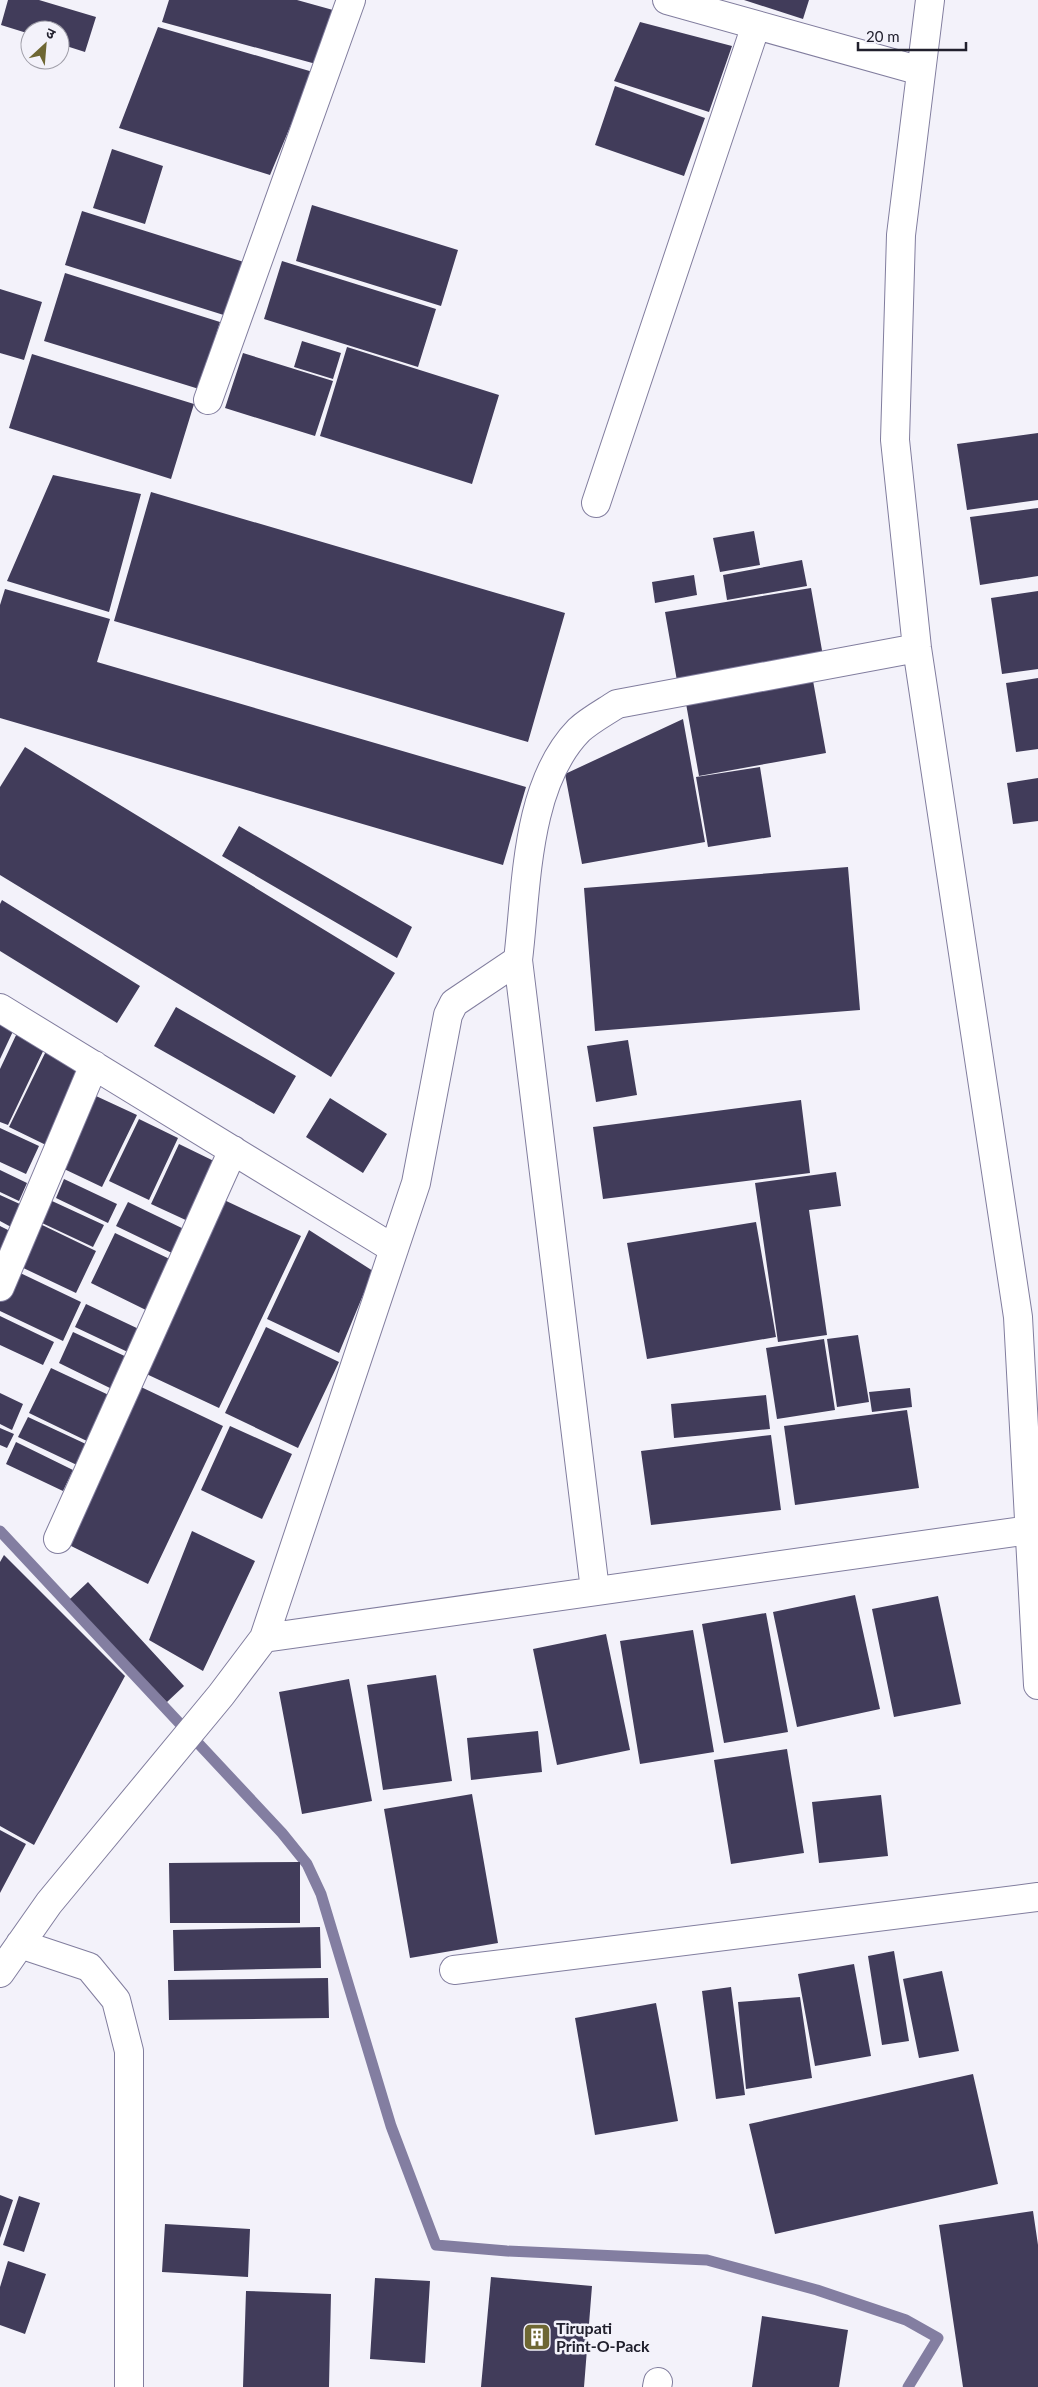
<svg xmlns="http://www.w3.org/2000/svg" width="1038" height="2387" font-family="Lato,'Noto Sans Devanagari',sans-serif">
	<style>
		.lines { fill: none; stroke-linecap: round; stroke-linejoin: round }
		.stream { stroke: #837ea1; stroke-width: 11 }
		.building { fill: #413c5a }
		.minor-casing { stroke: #817d9e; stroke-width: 30 }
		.minor { stroke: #fff; stroke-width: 28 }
		.labels { text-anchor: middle; stroke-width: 5; stroke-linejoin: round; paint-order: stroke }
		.poi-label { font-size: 16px; font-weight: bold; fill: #21202d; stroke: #f3f2fa; text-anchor: start }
	</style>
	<rect width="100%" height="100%" fill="#f3f2fa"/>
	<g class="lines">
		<path class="stream" d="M0,1531L282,1833L307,1864L321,1894L391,2126L436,2245L507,2251L707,2260L817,2290L906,2320L938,2338L908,2387"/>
	</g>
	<path class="building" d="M8,0H39L96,17L85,52L60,44V30H30V34L1,25Z
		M169,0H297L333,10L316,64L162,22Z
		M744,0H809L803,19Z
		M640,22L732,46L709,112L614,81Z
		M158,27L313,72L270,175L119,128Z
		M615,86L705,118L684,176L595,145Z
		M112,149L163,166L145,224L93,208Z
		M312,205L458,250L441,306L296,261Z
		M82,211L247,263L230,317L65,265Z
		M282,261L436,309L418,367L264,319Z
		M65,273L220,322L199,389L44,341Z
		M0,289L42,302L24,360L0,353Z
		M302,341L341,353L333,379L294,367Z
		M347,347L499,395L472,484L320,436Z
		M243,353L333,381L315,436L225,408Z
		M32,354L194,404L171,479L9,428Z
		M1038,433V500L967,510L957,444Z
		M53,475L141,494L109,612L7,581Z
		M151,492L565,613L528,742L114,621Z
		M1038,508V576L980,585L970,517Z
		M754,531L760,565L720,572L713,538Z
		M802,560L807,586L727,600L723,575Z
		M694,575L697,595L655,603L652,582Z
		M811,588L823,656L677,681L665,612Z
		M5,589L110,619L97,662L526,787L503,865L0,718V605Z
		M1038,591V669L1002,674L991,598Z
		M812,675L826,753L699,776L685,698Z
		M1038,678V749L1016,752L1006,683Z
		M683,719L705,842L582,864L565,774Z
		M25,747L395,973L331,1077L0,875V787Z
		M760,767L771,837L708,847L696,777Z
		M1038,778V821L1013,824L1007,783Z
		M239,826L412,927L397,958L222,856Z
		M848,867L860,1010L595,1031L584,888Z
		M2,900L140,986L117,1023L0,951V904Z
		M176,1007L296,1076L274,1114L154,1046Z
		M0,1019L15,1027L0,1059Z
		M18,1031L46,1045L8,1125L0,1122V1069Z
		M628,1040L637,1095L596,1102L587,1046Z
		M48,1047L87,1065L48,1146L9,1127Z
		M96,1096L137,1115L102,1187L62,1168Z
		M330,1098L387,1134L363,1173L306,1137Z
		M801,1100L810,1173L603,1199L593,1127Z
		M139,1119L178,1138L149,1200L109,1181Z
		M0,1128L39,1146L26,1174L0,1162Z
		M179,1144L218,1163L190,1222L151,1204Z
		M0,1170L27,1183L19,1201L0,1192Z
		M836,1172L841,1206L809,1210L827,1335L778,1342L755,1183Z
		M64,1179L117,1204L108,1223L56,1198Z
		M0,1195L22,1205L11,1227L0,1221Z
		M222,1199L301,1236L219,1408L140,1371Z
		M52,1201L104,1225L93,1247L42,1223Z
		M128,1202L188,1231L176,1255L116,1226Z
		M756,1222L776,1337L647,1359L627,1243Z
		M38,1223L96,1251L76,1293L17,1265Z
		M0,1226L14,1233L4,1253L0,1251Z
		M309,1230L373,1271L339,1353L267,1319Z
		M115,1233L176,1262L152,1313L91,1283Z
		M14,1270L81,1302L63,1341L0,1311V1300Z
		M86,1304L143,1331L132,1354L75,1327Z
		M0,1316L54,1342L43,1365L0,1345Z
		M266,1327L339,1362L298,1448L225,1413Z
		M73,1332L131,1359L116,1391L59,1363Z
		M858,1335L869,1402L837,1407L827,1339Z
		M824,1339L835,1410L777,1419L766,1348Z
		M51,1368L113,1397L91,1443L29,1413Z
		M141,1387L223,1426L148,1584L67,1544Z
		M910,1388L912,1407L872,1412L869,1392Z
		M0,1393L23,1404L12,1430L0,1424Z
		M766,1395L770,1429L674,1438L671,1404Z
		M907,1410L919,1488L795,1505L784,1426Z
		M28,1417L88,1445L79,1466L18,1437Z
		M230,1426L292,1454L262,1519L201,1490Z
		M0,1428L14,1434L7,1448L0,1445Z
		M771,1435L781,1510L651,1525L641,1451Z
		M16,1442L73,1470L63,1491L6,1464Z
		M192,1531L255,1561L203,1671L149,1640Z
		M4,1555L125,1676L34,1845L0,1826V1562Z
		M88,1582L184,1686L167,1702L70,1599Z
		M855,1595L880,1709L797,1727L773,1612Z
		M938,1596L961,1704L894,1717L872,1609Z
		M766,1613L788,1732L724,1743L702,1624Z
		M693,1630L714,1752L640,1764L620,1641Z
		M606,1634L630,1750L557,1765L533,1649Z
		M436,1675L452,1781L383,1790L367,1685Z
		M349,1679L372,1801L302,1814L279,1692Z
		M538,1731L542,1772L471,1780L467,1738Z
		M787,1749L804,1853L731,1864L714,1760Z
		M472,1794L498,1943L410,1958L384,1809Z
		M881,1795L888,1856L819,1863L812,1802Z
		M0,1830L26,1844L0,1893Z
		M300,1862V1923H170L169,1863Z
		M320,1927L321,1968L174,1971L173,1930Z
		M894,1951L909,2041L882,2045L868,1956Z
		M854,1964L871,2056L815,2066L798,1974Z
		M942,1971L959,2051L919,2058L903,1979Z
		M328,1978L329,2018L169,2020L168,1980Z
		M731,1987L745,2095L716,2099L702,1991Z
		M800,1997L812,2078L746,2089L738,2002Z
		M656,2003L678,2121L595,2135L575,2018Z
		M973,2074L998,2184L775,2234L749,2124Z
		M0,2195L13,2200L0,2238Z
		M19,2196L40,2203L24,2252L3,2245Z
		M1033,2211L1038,2245V2387H963L939,2225Z
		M165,2224L250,2229L248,2277L162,2272Z
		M8,2261L46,2274L25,2334L0,2325V2287Z
		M491,2277L592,2286L584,2387H481Z
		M375,2278L430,2281L425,2363L370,2359Z
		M246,2291L331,2294L329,2387H243Z
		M762,2316L848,2330L839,2387H752Z"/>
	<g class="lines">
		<g class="minor-casing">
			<path id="minor" d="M667,0L921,71
				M930,0L901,235L895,440L917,648L1018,1317L1038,1685
				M208,400L351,0
				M596,503L756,25
				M518,960L595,1590
				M0,1008L394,1249
				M0,1287L94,1065
				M58,1539L233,1150
				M264,1638L416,1183L448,1015L454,1003L518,960C527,887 525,785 579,730C590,720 605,712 617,704L917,648
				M20,1944L89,1967L116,2000L129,2051V2387
				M454,1970L1038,1897
				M0,1973L49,1903L221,1695L264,1638L1029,1530
				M657,2387L658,2382"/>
		</g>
		<use href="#minor" class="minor"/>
	</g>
	<defs>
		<g id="building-square" transform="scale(1.4375)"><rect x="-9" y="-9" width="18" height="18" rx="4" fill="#6e6733" stroke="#f3f2fa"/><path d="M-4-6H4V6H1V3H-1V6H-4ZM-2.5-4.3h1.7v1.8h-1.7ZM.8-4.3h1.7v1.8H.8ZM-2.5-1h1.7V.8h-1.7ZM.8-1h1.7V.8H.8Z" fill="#fff"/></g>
	</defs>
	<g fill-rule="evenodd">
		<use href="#building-square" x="537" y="2337"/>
	</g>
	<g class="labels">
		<g class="poi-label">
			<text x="556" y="2334">Tirupati<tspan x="556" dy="18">Print-O-Pack</tspan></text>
		</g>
	</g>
	<g transform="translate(45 45) rotate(26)"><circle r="24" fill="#f3f2fa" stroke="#9f9ea8"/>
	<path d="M0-4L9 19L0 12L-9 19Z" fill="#6e6733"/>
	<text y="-8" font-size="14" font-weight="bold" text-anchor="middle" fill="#21202d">उ</text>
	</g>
	<path d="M858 42v8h108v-8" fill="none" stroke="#21202d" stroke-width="2.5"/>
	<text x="866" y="42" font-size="15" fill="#21202d" stroke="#f3f2fa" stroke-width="4" paint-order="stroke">20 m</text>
</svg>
